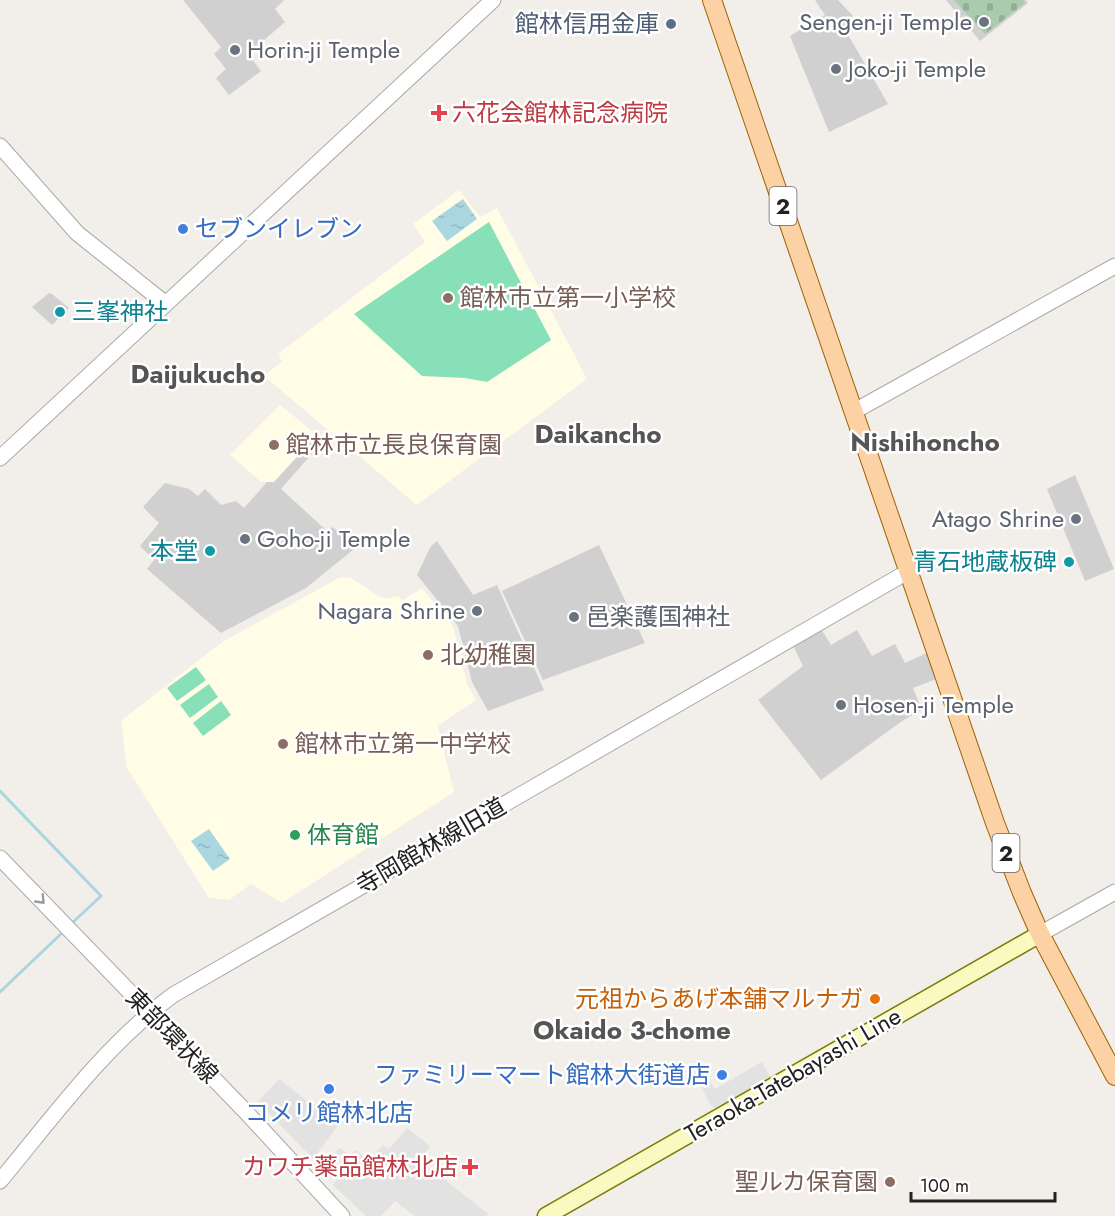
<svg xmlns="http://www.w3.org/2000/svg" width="1115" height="1216" font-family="Jost,'Noto Sans JP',sans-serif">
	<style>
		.education { fill: #fffde5 }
		.religious { fill: #d0d0d0 }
		.cemetery { fill: url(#cemetery-stones) }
		.pitch { fill: #88e0b9 }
		.parking { fill: #e2e2e2 }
		.water { fill: url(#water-ripples) }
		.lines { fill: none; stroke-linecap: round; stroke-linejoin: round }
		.stream { stroke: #aad6df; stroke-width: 3 }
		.tertiary-casing { stroke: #a9a9a9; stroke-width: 17 }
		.secondary-casing { stroke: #777c05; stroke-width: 19 }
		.primary-casing { stroke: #9f6100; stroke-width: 20 }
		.tertiary { stroke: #fff; stroke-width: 15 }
		.secondary { stroke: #faf9bf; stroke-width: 16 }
		.primary { stroke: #fcd1a4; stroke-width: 18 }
		.oneway { stroke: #9c9c9c }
		.worship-dot { fill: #6b7280; stroke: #fff; stroke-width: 2 }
		.service-dot { fill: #5c6f8a; stroke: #fff; stroke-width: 2 }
		.health-dot { fill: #e0444e; stroke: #fff; stroke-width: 2 }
		.shop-dot { fill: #3f7fe0; stroke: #fff; stroke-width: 2 }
		.education-dot { fill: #8d6e63; stroke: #fff; stroke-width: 2 }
		.culture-dot { fill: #0f9aa8; stroke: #fff; stroke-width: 2 }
		.leisure-dot { fill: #2e9e5b; stroke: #fff; stroke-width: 2 }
		.food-dot { fill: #e8710a; stroke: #fff; stroke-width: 2 }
		.labels { text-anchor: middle; stroke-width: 5; stroke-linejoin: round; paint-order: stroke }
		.shield { fill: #fff; stroke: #646464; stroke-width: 1.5 }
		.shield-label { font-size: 22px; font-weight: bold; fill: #222 }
		.worship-label { font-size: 24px; fill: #5b616d; stroke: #fff; text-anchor: start }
		.service-label { font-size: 24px; fill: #4e5e75; stroke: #fff; text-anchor: end }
		.health-label { font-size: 24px; fill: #be3a42; stroke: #fff; text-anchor: start }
		.shop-label { font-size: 24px; fill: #366cbe; stroke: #fff; text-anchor: start }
		.education-label { font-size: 24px; fill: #785e54; stroke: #fff; text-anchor: start }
		.culture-label { font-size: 24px; fill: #0d838f; stroke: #fff; text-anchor: end }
		.leisure-label { font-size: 24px; fill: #27864d; stroke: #fff; text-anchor: start }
		.street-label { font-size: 24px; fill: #222; stroke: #fff }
		.food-label { font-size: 24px; fill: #c56008; stroke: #fff; text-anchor: end }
		.neighbourhood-label { font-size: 26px; font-weight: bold; fill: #555; stroke: #fff }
	</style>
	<defs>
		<pattern id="cemetery-stones" width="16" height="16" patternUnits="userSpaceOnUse" patternTransform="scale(1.5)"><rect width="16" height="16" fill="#aacbad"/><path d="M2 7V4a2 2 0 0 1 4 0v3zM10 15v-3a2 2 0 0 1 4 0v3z" fill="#92ae95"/></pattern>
		<pattern id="water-ripples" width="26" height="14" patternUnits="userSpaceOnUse" patternTransform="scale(1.5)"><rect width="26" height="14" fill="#aad6df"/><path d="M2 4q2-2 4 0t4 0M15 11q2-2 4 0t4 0" fill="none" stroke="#92b7bf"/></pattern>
	</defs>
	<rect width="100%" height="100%" fill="#f2eee9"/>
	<path class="education" d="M459,190L480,217L497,208L587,379L417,505L264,376L282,361L278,354L425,242L413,224Z
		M280,405L317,435L274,482H261L230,455Z
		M350,577L380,597L390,598L399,596L402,601L422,588L453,626L467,684L476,700L439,725L437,723L454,792L282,903L251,884L229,900L209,898L127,768L121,721L222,642L339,578Z"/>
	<path class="religious" d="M183,0H284L275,9L285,22L248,54L261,71L229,95L216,78L226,69L214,54L221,47Z
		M815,0H838L853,16L843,26L888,104L829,132L790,36L825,15Z
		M946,0H1026L1028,3L980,41Z
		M49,293L52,294L69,308L52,325L32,307Z
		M317,435L323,441L281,489L327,531L333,527L354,549L306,588L221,633L147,569L154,560L140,546L159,523L143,507L165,483L189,489L198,496L205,489L221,505L236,501L244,508L267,482H274Z
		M1075,475L1114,569L1085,581L1047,489Z
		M437,541L473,595L497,585L544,690L488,711L472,682L458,626L417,575L431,546Z
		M599,545L645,643L543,680L502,591Z
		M820,627L831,645L857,630L872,656L895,644L905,663L929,652L939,678L913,688L922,710L902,721L821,780L758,700L803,666L792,643Z"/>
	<path class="cemetery" d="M954,0H1023L1025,3L985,34Z"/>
	<path class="pitch" d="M489,222L551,340L487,382L465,378L422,376L354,314Z
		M196,667L206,680L177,701L167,688Z
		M209,684L218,697L190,718L180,705Z
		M221,701L231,715L203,736L193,723Z"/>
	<path class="parking" d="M762,1062L771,1079L718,1108L712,1107L699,1083L708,1078L715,1089Z
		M279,1079L338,1125L313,1159L258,1102Z
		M407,1128L430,1146L420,1160L488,1214L486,1216H415L395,1201L381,1216H366L333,1185L344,1171L338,1166L344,1158L335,1152L339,1148L350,1155L355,1150L369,1160L383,1145L389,1149Z"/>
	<path class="water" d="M463,199L477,219L447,241L432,221Z
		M209,829L230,859L213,871L191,841Z"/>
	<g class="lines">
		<path class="stream" d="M0,791L101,896L71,924
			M0,992L64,931"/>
		<g class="tertiary-casing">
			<path id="tertiary" d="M0,146L77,233L166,304
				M853,412L1115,266
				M0,458L493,0
				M0,858L245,1111L342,1216
				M1040,934L1115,892
				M0,1181C54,1116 105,1045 173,995L909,571"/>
		</g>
		<g class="secondary-casing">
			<path id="secondary" d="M546,1216L1040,934"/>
		</g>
		<g class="primary-casing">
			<path id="primary" d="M712,0L995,823L1022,893L1040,934L1115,1076"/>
		</g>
		<use href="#tertiary" class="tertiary"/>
		<use href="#secondary" class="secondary"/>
		<use href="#primary" class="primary"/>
	</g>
	<defs><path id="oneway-chevron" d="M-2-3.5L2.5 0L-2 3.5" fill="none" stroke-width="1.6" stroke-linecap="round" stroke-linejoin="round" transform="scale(1.5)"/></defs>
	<use class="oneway" href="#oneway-chevron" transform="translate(41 900) rotate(46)"/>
	<g class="worship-dot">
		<circle cx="984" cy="22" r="6"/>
		<circle cx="235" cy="50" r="6"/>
		<circle cx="836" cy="69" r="6"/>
		<circle cx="1076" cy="519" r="6"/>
		<circle cx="245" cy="539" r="6"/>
		<circle cx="477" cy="611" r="6"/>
		<circle cx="574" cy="617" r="6"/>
		<circle cx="841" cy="705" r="6"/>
	</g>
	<circle class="service-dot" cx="671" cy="24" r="6"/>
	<g class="health-dot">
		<path d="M436 104h6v6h6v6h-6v6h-6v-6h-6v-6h6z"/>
		<path d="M467 1158h6v6h6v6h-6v6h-6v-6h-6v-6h6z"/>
	</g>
	<g class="shop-dot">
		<circle cx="183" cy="229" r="6"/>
		<circle cx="722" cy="1075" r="6"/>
		<circle cx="329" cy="1089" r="6"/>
	</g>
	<g class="education-dot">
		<circle cx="448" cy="298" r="6"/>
		<circle cx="274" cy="445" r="6"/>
		<circle cx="428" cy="655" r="6"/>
		<circle cx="283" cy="744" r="6"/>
		<circle cx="890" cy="1182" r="6"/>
	</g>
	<g class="culture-dot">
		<circle cx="60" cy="312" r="6"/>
		<circle cx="210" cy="551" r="6"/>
		<circle cx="1069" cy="562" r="6"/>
	</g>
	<circle class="leisure-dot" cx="295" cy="835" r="6"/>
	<circle class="food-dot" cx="875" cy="999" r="6"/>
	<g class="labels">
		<g class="shield">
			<rect x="769.5" y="187" width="27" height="38" rx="4.5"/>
			<rect x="992.5" y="834" width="27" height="38" rx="4.5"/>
		</g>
		<g class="shield-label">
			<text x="783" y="214">2</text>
			<text x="1006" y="861">2</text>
		</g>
		<g class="worship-label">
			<text x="972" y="30" text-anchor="end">Sengen-ji Temple</text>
			<text x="247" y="58">Horin-ji Temple</text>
			<text x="848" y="77">Joko-ji Temple</text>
			<text x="1064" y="527" text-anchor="end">Atago Shrine</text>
			<text x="257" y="547">Goho-ji Temple</text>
			<text x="465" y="619" text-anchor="end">Nagara Shrine</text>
			<text x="586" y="625">邑楽護国神社</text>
			<text x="853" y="713">Hosen-ji Temple</text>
		</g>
		<g class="service-label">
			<text x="659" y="32">館林信用金庫</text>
		</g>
		<g class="health-label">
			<text x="452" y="121">六花会館林記念病院</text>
			<text x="458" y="1175" text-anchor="end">カワチ薬品館林北店</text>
		</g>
		<g class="shop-label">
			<text x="195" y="237">セブンイレブン</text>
			<text x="710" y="1083" text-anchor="end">ファミリーマート館林大街道店</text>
			<text x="329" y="1121" text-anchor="middle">コメリ館林北店</text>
		</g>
		<g class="education-label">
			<text x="460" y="306">館林市立第一小学校</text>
			<text x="286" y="453">館林市立長良保育園</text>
			<text x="440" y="663">北幼稚園</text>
			<text x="295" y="752">館林市立第一中学校</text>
			<text x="878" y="1190" text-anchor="end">聖ルカ保育園</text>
		</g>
		<g class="culture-label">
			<text x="72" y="320" text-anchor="start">三峯神社</text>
			<text x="198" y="559">本堂</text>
			<text x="1057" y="570">青石地蔵板碑</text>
		</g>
		<g class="leisure-label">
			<text x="307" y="843">体育館</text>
		</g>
		<g class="street-label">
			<text transform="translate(431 846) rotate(-30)" y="8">寺岡館林線旧道</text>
			<text transform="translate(172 1036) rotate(46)" y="8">東部環状線</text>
			<text transform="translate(793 1075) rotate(-30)" y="8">Teraoka-Tatebayashi Line</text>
		</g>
		<g class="food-label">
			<text x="863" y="1007">元祖からあげ本舗マルナガ</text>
		</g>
		<g class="neighbourhood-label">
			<text x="198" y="383">Daijukucho</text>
			<text x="598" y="443">Daikancho</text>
			<text x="925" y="451">Nishihoncho</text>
			<text x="632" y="1039">Okaido 3-chome</text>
		</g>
	</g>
	<path d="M911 1192v9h144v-9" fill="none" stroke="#222222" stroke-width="3"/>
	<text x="920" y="1192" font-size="18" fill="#222222" stroke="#ffffff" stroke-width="4.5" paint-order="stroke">100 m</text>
</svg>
